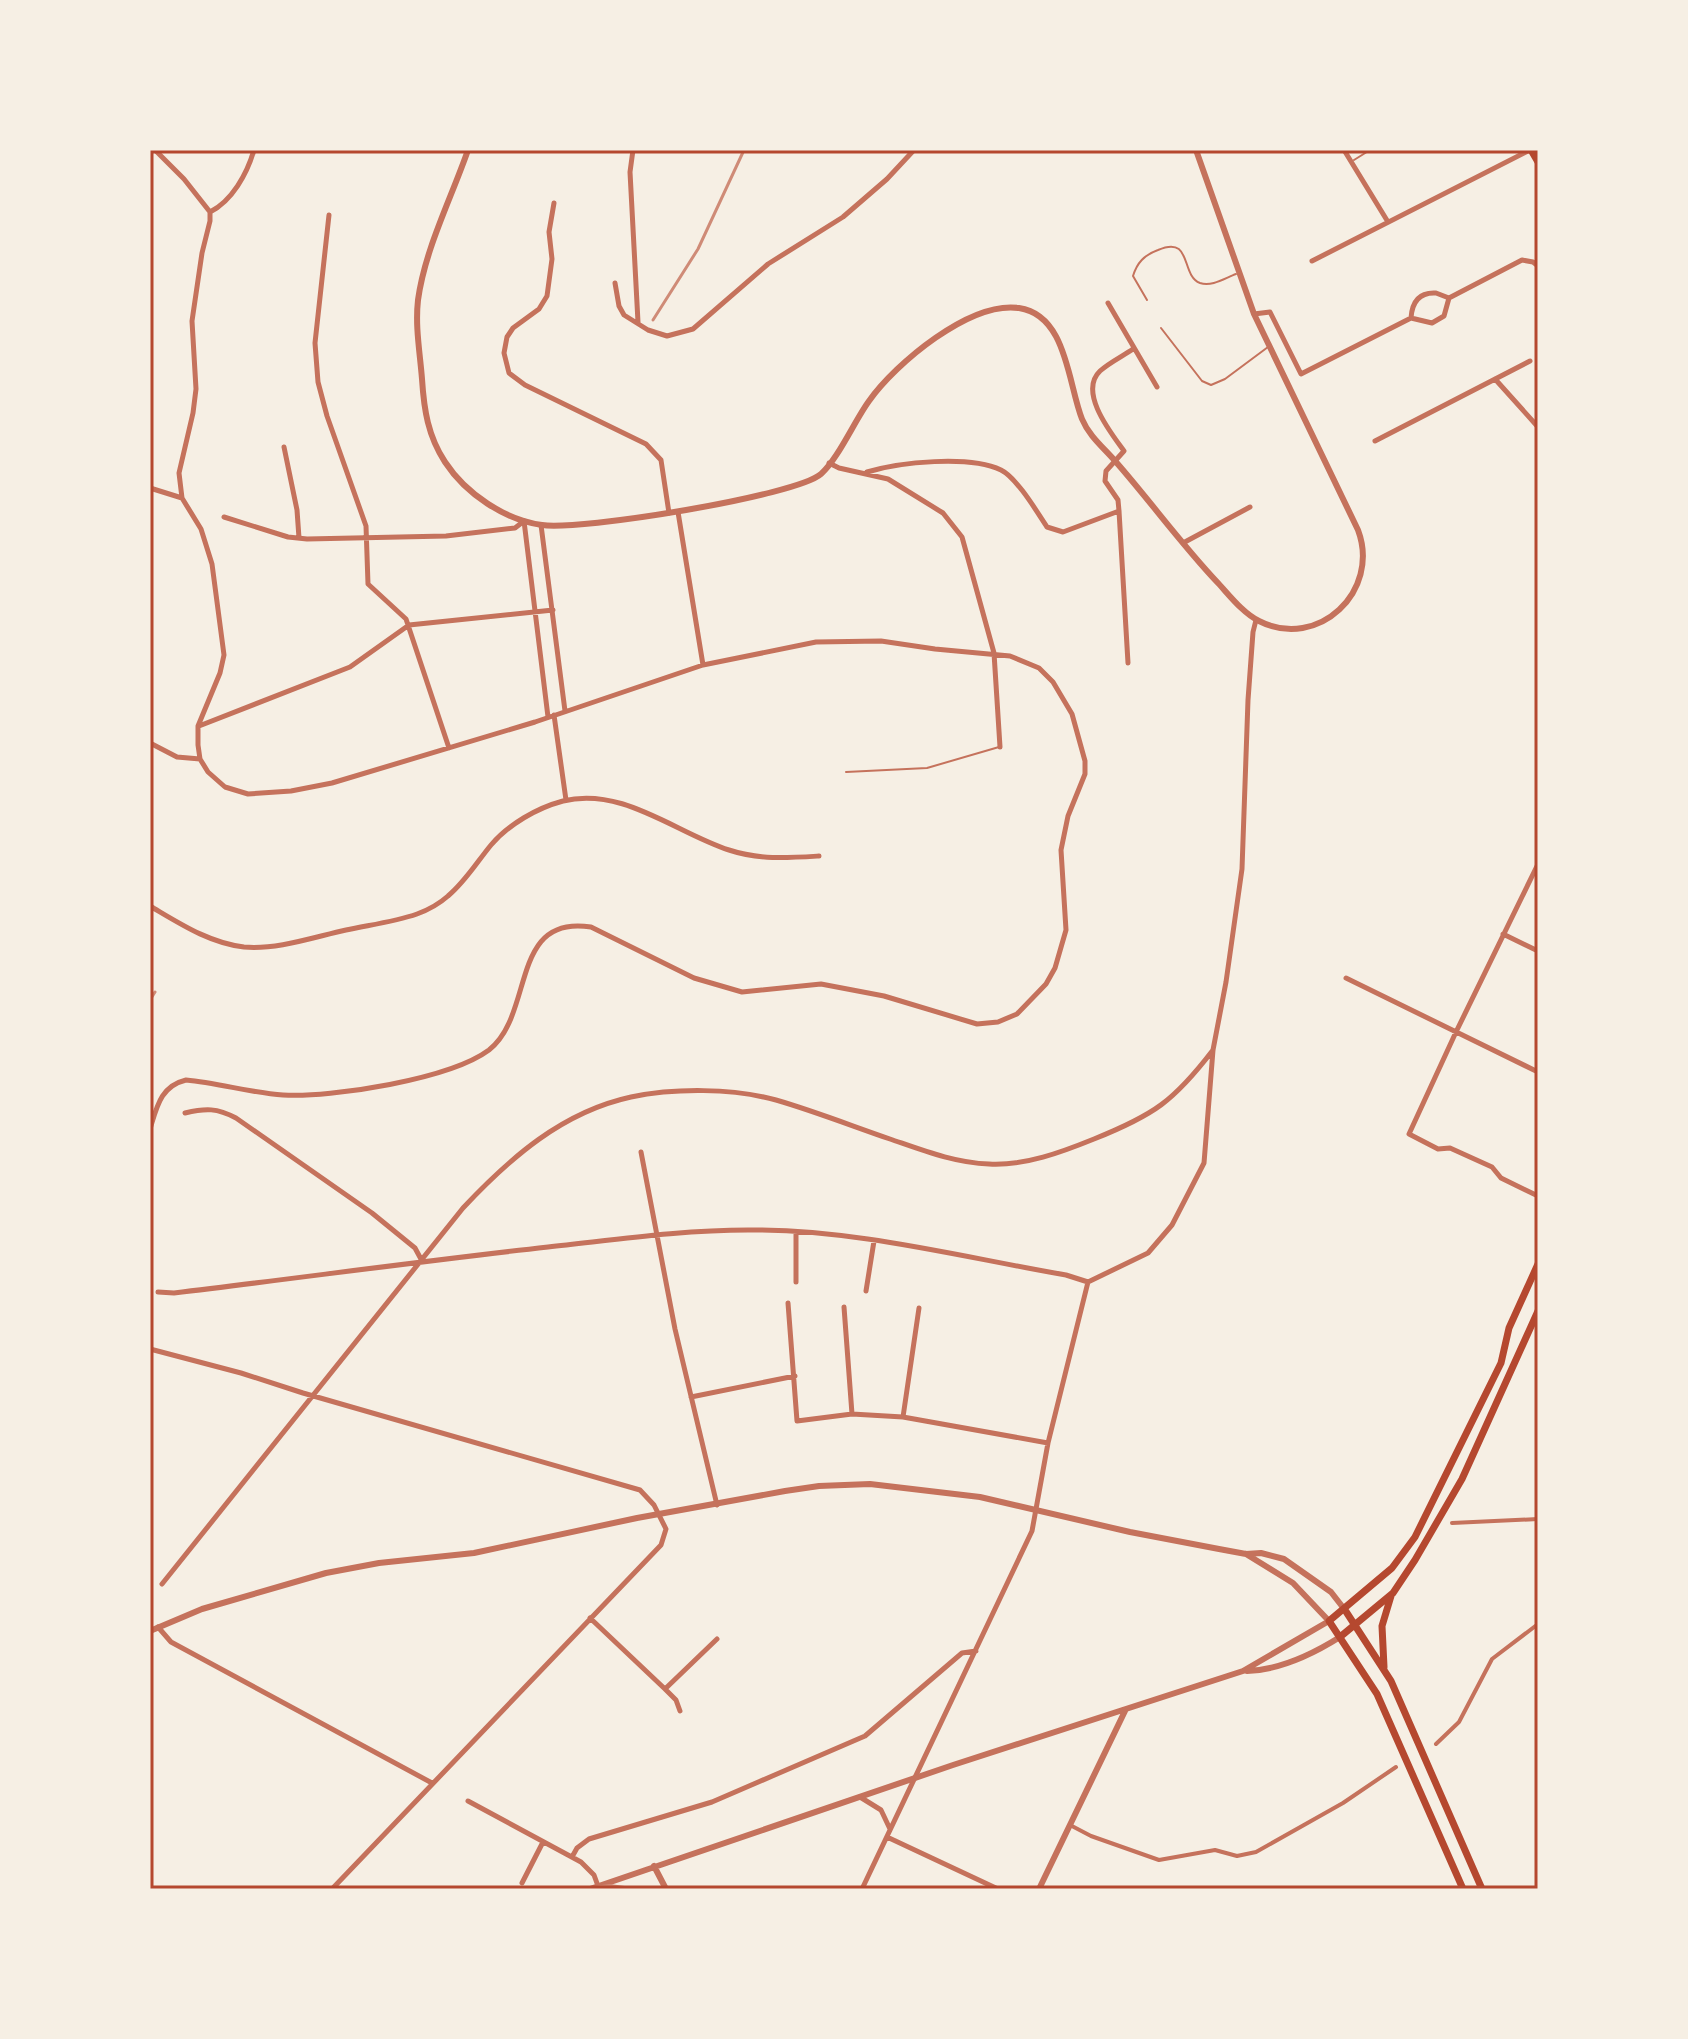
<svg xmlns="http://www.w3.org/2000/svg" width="1688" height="2039" font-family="Barlow,sans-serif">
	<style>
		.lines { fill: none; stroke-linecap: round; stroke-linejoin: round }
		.service { stroke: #c5725c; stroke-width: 2 }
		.pedestrian { stroke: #c5725c; stroke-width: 4 }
		.minor { stroke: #c5725c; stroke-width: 5 }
		.tertiary { stroke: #c5725c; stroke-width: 6 }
		.secondary { stroke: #b5482f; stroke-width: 7 }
		.primary { stroke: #b5482f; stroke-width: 7 }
		.tram { stroke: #cf8b77; stroke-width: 2 }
		.rail { stroke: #cf8b77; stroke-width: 3 }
		.neatline { fill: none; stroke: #b5482f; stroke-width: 3 }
	</style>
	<rect width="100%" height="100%" fill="#f6efe4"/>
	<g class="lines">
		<path class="service" d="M1354,160L1370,150
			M1147,300L1133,276C1137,263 1144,255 1158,250C1193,235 1180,275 1200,283C1212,287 1225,278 1236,274
			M1161,328L1202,381L1211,385L1225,379L1268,347
			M846,772L927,768L999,747"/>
		<path class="pedestrian" d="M1452,1523L1538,1519
			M1436,1744L1459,1722L1492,1659L1538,1624
			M1070,1825L1091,1836L1159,1860L1215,1850L1237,1856L1256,1852L1343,1803L1396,1767"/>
		<path class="minor" d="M633,150L630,172L638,322
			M1344,150L1388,222
			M554,203L549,232L552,259L547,296L539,309L513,328L507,337L504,353L509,373L525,385L646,444L661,460L669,513
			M210,212C232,201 247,174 254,150
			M329,215L315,343L318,382L327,416L366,526L368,584L406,619L449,748
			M1312,261L1530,150
			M615,283L619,306L624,315L648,330L667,336L693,329L768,264L843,217L887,179L914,150
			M1436,293L1449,298L1444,316L1432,323L1411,318C1412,302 1419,292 1436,293Z
			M1449,298L1522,260L1533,262L1538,266
			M1108,303L1157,387
			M1254,314L1270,312L1301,374L1411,318
			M1495,379L1538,427
			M1375,441L1530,361
			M284,447L297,510L299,538
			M829,463L839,468L888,479L943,513L962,537L994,653L1000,747
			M867,472C900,462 969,455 1001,470C1017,478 1037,512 1047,527L1063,532L1119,511
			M150,488L182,498
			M678,512L703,665
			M224,517L288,537L307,539L446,536L515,528L524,521L548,717
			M541,525L565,711
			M1183,543L1250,507
			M1128,663L1119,511L1118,500L1105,481L1106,471L1124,451C1111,433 1078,392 1100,371C1110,362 1123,356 1133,349
			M554,715L566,800
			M199,726L350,667L409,625L553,610
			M150,743L177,757L200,759
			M1538,864L1456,1032L1409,1134L1438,1149L1450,1148L1492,1167L1501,1178L1538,1196
			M150,906C179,923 209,943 244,947C277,950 314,937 346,930C369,925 394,922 417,914C428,910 439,904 448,896C465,882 477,862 491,845C509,824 537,808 563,801C622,786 676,833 729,850C759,860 787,858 819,856
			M1503,934L1538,951
			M1346,978L1538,1072
			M185,1113C206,1108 217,1108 236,1118L372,1213L415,1248L422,1261
			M150,1129C157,1106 161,1086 186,1080C219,1083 251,1093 283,1095C332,1098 450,1079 489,1050C535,1014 509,914 591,927L694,978L742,992L821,984L884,996L977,1024L998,1022L1017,1014L1046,984L1055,968L1066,930L1061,850L1068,816L1085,774V761L1072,714L1053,682L1039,668L1010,656L935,649L881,641L816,642L703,665L535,722L332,783L291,791L248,794L225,787L208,772L200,759L198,745V726L220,673L224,655L212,564L201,529L182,498L179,473L193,413L196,389L192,321L202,253L210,221V212L184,179L155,150
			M641,1152L675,1329L717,1505
			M796,1282V1232
			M1088,1282L1148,1253L1172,1225L1204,1163L1213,1050L1226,982L1242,869L1248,700L1253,632L1256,620
			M866,1291L874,1241
			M158,1292L174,1293C299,1278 423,1261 548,1247C614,1240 681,1230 748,1230C855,1229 961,1257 1066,1275L1088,1282
			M788,1303L797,1421L852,1414L903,1417L1048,1443
			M844,1307L852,1414
			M150,1349L241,1373L303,1393L640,1490L654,1505L666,1529L661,1545L332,1889
			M691,1397L795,1376
			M903,1417L919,1308
			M162,1584L463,1208C510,1158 562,1112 631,1097C675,1088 732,1088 776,1100C814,1111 852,1126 890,1139C922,1150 955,1163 989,1164C1025,1166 1062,1152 1094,1139C1154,1115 1174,1101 1213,1050
			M590,1618L665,1689L676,1700L680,1711
			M158,1627L171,1642L432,1783
			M665,1689L717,1639
			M860,1797L881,1810L890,1829
			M468,1801L581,1862L594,1875L598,1886
			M887,1837L998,1889
			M572,1857L577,1848L589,1839L712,1802L865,1736L962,1653L976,1651
			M522,1883L543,1842
			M862,1889L1032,1531L1048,1443L1088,1282"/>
		<path class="tertiary" d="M468,150C451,199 425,249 418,300C415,327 420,353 422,379C424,410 428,436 445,462C466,494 505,520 542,525C579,531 796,496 821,474C838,459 855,420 869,401C896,363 970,301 1019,308C1067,315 1068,384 1082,419C1089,436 1104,448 1116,462C1151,502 1182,545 1218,583C1230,596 1243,613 1259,621C1318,651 1381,591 1358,530L1254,314L1196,150
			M150,1631L202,1609L326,1573L379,1563L474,1553L637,1518L785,1491L819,1486L870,1484L980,1497L1130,1532L1219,1549L1246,1554L1261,1553L1284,1559L1331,1592L1345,1610
			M1247,1671C1279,1670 1313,1654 1340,1637
			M654,1866L666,1889
			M590,1889L953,1765L1243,1671L1329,1621L1293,1583L1246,1554
			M1039,1889L1125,1711"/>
		<path class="secondary" d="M1345,1610L1391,1681L1482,1889
			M1340,1637L1393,1593L1415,1560L1462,1479L1538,1311
			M1384,1667L1382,1626L1391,1596
			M1463,1889L1377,1694L1329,1621L1392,1568L1415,1537L1501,1363L1509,1328L1538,1264"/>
		<path class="primary" d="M1531,150L1538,162"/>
		<path class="tram" d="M578,1889L610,1885L639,1889"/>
		<path class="rail" d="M653,320L698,249L744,150
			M150,1000L155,992"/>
	</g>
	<rect width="1688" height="2039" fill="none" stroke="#f6efe4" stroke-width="304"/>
	<rect x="152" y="152" width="1384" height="1735" class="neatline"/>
</svg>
